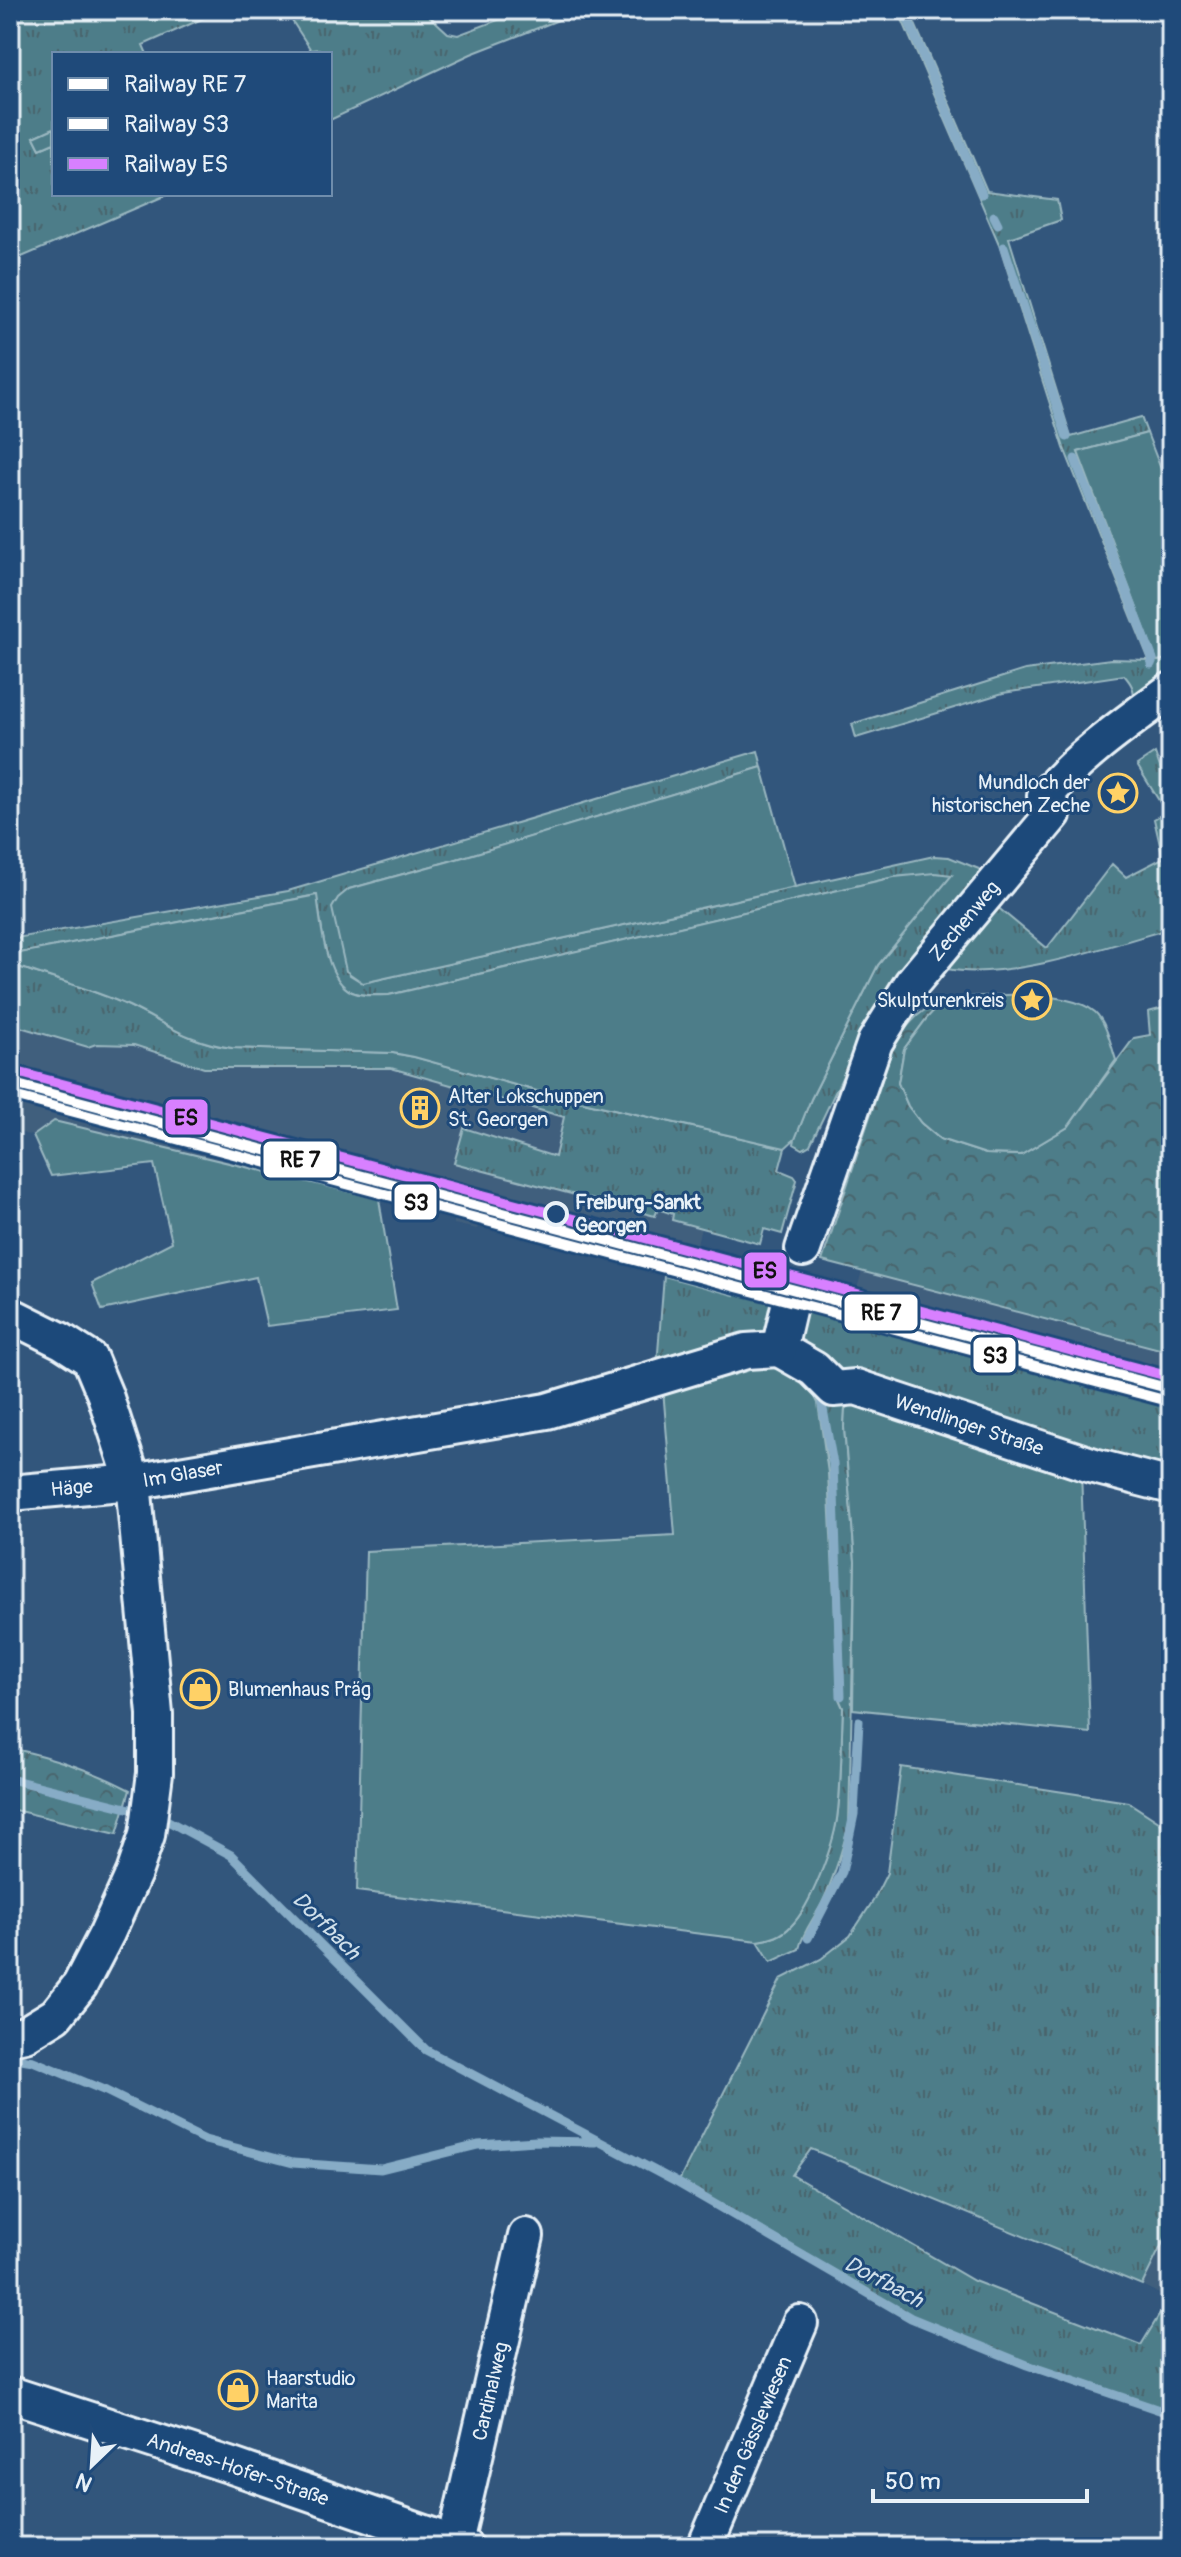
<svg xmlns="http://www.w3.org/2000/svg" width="1181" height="2557" font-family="Pangolin,sans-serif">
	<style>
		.built { fill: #405e7d }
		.grass { fill: url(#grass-tufts); stroke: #9ab7c0; stroke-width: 2 }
		.forest { fill: url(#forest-crowns); stroke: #9ab7c0; stroke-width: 2 }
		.green { fill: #4d7d89; stroke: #9ab7c0; stroke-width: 2 }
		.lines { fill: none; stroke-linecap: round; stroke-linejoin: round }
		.stream { stroke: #87acc6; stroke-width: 9 }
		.street-tunnel { stroke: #4d6d8f; stroke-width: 34; stroke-dasharray: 34 17; stroke-linecap: butt }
		.street-casing { stroke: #e8f1f8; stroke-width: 40 }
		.street { stroke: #1f4a7a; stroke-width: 34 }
		.rail-1-casing { stroke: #1f4a7a; stroke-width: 16 }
		.rail-2-casing { stroke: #1f4a7a; stroke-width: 16 }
		.rail-3-casing { stroke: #1f4a7a; stroke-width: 16 }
		.rail-1 { stroke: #fff; stroke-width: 10 }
		.rail-2 { stroke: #fff; stroke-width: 10 }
		.rail-3 { stroke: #d880ff; stroke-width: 10 }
		.stop-dot { fill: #1f4a7a; stroke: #e8f1f8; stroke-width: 4 }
		.labels { text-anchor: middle; stroke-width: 6; stroke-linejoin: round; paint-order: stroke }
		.poi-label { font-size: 20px; fill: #e8f1f8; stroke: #1f4a7a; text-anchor: start }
		.street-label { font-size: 20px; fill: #e8f1f8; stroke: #1f4a7a }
		.stop-label { font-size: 20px; font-weight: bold; fill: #e8f1f8; stroke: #1f4a7a; text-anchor: start }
		.water-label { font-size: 22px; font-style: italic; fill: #d0e0eb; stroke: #1f4a7a }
		.line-badge { stroke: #1f4a7a; stroke-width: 3 }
		.pale-badge-label { font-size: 22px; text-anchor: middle; font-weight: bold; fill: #111 }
	</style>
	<defs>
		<pattern id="grass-tufts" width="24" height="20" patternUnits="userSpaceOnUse" patternTransform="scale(2)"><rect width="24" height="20" fill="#4d7d89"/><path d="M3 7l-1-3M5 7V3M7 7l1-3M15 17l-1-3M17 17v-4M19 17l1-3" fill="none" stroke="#4a656d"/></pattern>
		<pattern id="forest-crowns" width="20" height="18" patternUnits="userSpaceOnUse" patternTransform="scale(2)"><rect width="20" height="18" fill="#4d7d89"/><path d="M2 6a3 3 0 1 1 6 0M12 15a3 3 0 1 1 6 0" fill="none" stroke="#4a656d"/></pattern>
	</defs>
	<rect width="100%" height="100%" fill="#32567c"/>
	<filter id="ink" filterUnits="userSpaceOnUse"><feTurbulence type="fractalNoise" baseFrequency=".0125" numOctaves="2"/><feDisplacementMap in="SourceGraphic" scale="16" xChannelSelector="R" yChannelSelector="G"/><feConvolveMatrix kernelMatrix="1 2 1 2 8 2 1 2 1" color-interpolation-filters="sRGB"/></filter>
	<g filter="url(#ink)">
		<path class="built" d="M10,1024L88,1047L96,1044L134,1045L204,1068H391L564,1117L555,1157L464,1128L455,1163L655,1216L657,1209L674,1214L673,1220L701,1228L687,1282L478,1225L477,1229L454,1224V1219L422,1210L54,1121L33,1136L10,1130Z
			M862,1271L1171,1352V1403L849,1317Z
			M1171,2227V2300L1142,2285Z"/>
		<path class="grass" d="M10,10H222L143,45L147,54H54V128L34,137L40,149L54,143V194H169L10,262Z
			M285,10H423L448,33L458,35L525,10H584L471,54L330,120V54H323L319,49L311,50Z
			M898,10H909L987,191L1057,200L1061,220L1009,238L1071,437L1141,417L1147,433L1078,452L1158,661L1171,658V715L1150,728L1061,798L1132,705C1136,692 1133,685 1124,675L1003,693L856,738L852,724L1025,670L1111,659L1149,660L1064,448L999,244Z
			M758,751L762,767L450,861L349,889L350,975L363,983L934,856L949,857L984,871L873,1013L810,1145L803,1149L794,1144L795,1139L811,1099L878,965L951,875L894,877L389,995C377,995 363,997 352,992C322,979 323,922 316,895L10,955V939L288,891Z
			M1155,753L1162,773L1171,783V928C1110,946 1008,981 947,969L945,964L990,901L1047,948L1112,864L1126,877L1163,858L1154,819L1166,812L1137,765Z
			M10,964C49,978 91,988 129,1006C167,1024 188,1042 232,1048L393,1053L415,1057L548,1094L785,1148L779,1170L794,1176L797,1180L782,1234L764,1229L760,1244L672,1220L673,1214L658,1209L655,1216L454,1163L464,1128L555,1157L564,1117L391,1068H204L134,1045L96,1044L88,1047L10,1024Z
			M664,1276L734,1295L736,1290L848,1320L849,1317L1171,1403V1494L845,1409L844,1427L855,1561L849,1824C842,1851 834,1878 822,1903C814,1919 803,1931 799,1949L771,1962L758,1941C771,1939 782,1936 791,1926C811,1906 832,1846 837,1819C842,1783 841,1744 843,1708L839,1699L828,1473L823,1429L657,1365Z
			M901,1767L1128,1802L1171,1830V2226L1142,2285L811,2149L792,2175L974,2281L1141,2345L1169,2299L1171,2300V2414L1027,2365L911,2318L678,2183L781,1979L821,1959L850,1936L873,1901L887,1873Z"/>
		<path class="forest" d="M938,1000L949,1002L937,1008L927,1018L904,1049L898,1083L908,1106L921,1123L940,1139L986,1154L1021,1155L1068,1127L1134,1038L1150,1035L1148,1012L1171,1006V1352L822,1261L896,1038L917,1016Z
			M10,1748C52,1757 92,1770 130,1790L117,1834L10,1809Z"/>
		<path class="green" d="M54,128V143L40,149L34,137Z
			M1147,433L1171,495V658L1157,661L1078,452Z
			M762,767L795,887L363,983L346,971L332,908L338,898L349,889L450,861Z
			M935,873L952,875L878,965L811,1099L795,1139L785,1148L548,1094L414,1057L393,1053L232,1048C188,1042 167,1024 129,1006C91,988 49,978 10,964V955L317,895C321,922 324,979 352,992C363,997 377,995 389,995L894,877Z
			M1027,994C1046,996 1080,999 1095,1012C1107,1023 1111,1046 1116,1060L1068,1127L1021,1155L986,1154L940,1139L921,1123L908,1106L898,1083L904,1049L927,1018L936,1008L949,1002L967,997Z
			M54,1121L379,1199L397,1310L267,1326L256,1277L102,1310L92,1283L172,1242L154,1164L51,1176L33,1136Z
			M771,1364L792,1368L810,1387L818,1403L828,1473L839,1699L843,1708C841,1744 842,1783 837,1819C833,1846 811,1906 791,1926C782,1936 771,1939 758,1941L357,1891L366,1551L675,1535L663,1389L727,1371Z
			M857,1399L1081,1470L1090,1733L853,1709L855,1561L844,1427L845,1409Z"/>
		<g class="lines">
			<path class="stream" d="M904,10L982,194
				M994,216L998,224
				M1004,247L1067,437
				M1075,459L1153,659L1151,664
				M822,1404L833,1464L841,1696
				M10,1779L143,1812
				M157,1815L231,1855L426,2050L678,2183L911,2318L1027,2365L1171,2414
				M808,1938L842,1872L854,1814L859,1721
				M10,2057L33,2061L106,2091L205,2140L293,2163L381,2169L478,2145L536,2141L595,2142"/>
			<path class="street-tunnel" d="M789,1306L803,1249"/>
			<g class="street-casing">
				<g id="street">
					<path id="s1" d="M803,1249L875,1042L912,983L1053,814L1049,800L1045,796C1081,754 1127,723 1171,690"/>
					<path d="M10,1315L62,1341L90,1359L105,1395L133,1482L155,1714V1773L147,1835L134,1873L107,1933L80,1985L56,2015L25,2034L10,2037"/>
					<path id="s2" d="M779,1349L814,1369L834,1389L856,1387L1094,1466L1171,1486"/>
					<path d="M779,1349L789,1306"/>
					<path id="s3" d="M10,1493L133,1482L547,1411L746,1351L779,1349"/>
					<path id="s4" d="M10,2394L232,2466L465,2547"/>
					<path id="s5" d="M454,2547L526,2236"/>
					<path id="s6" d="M705,2547L800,2323"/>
				</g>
			</g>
			<use href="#street" class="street"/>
			<g class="rail-1-casing">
				<path id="rail-1" d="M10,1083L1171,1389"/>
			</g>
			<g class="rail-2-casing">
				<path id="rail-2" d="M10,1095L1168,1401"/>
			</g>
			<g class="rail-3-casing">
				<path id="rail-3" d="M13,1071L1171,1377"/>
			</g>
			<use href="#rail-1" class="rail-1"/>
			<use href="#rail-2" class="rail-2"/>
			<use href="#rail-3" class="rail-3"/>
		</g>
	</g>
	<defs>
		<g id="sight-ring" transform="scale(2)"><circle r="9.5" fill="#1f4a7a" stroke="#ffd166" stroke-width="1.5"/><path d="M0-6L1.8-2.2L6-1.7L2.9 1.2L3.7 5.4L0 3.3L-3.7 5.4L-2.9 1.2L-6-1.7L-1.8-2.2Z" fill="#ffd166"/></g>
		<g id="building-ring" transform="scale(2)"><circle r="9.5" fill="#1f4a7a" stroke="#ffd166" stroke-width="1.5"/><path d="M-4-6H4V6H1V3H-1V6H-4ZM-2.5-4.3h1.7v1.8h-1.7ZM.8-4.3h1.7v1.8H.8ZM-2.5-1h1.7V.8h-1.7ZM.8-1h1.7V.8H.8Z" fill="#ffd166"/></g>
		<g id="shop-ring" transform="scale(2)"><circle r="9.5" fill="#1f4a7a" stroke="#ffd166" stroke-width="1.5"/><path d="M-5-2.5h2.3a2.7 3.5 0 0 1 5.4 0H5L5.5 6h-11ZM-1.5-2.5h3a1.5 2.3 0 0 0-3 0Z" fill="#ffd166"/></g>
	</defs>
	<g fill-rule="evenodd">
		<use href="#sight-ring" x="1118" y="793"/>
		<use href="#sight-ring" x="1032" y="1000"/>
		<use href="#building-ring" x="420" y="1108"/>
		<use href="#shop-ring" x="200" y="1689"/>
		<use href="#shop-ring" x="238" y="2390"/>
	</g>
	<circle class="stop-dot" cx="556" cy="1214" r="11"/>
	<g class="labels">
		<g class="poi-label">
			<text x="1090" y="789" text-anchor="end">Mundloch der<tspan x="1090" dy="23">historischen Zeche</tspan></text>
			<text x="1004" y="1007" text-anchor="end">Skulpturenkreis</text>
			<text x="448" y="1103">Alter Lokschuppen<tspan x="448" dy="23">St. Georgen</tspan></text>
			<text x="228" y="1696">Blumenhaus Präg</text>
			<text x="266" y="2385">Haarstudio<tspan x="266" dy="23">Marita</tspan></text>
		</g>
		<g class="street-label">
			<text dy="7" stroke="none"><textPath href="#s1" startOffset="370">Zechenweg</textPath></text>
			<text dy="7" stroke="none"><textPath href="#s2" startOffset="210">Wendlinger Straße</textPath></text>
			<text dy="7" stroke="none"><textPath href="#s3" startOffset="174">Im Glaser</textPath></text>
			<text dy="7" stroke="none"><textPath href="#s3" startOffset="62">Häge</textPath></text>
			<text dy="7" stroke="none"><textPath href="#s5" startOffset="160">Cardinalweg</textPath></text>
			<text dy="7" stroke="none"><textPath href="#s6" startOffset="122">In den Gässlewiesen</textPath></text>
			<text dy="7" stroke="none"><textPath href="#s4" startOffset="240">Andreas-Hofer-Straße</textPath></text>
		</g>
		<g class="stop-label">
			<text x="575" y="1209">Freiburg-Sankt<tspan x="575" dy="23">Georgen</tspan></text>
		</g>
		<g class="water-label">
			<text transform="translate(327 1925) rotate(45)" y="8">Dorfbach</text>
			<text transform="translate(884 2281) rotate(28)" y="8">Dorfbach</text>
		</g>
	</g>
	<g class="line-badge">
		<rect x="164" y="1098" width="45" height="38" rx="8" fill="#d880ff"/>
		<rect x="262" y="1140" width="76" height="39" rx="8" fill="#fff"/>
		<rect x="393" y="1183" width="45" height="38" rx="8" fill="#fff"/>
		<rect x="743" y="1251" width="45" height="38" rx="8" fill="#d880ff"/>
		<rect x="843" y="1293" width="76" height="39" rx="8" fill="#fff"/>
		<rect x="972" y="1336" width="45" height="38" rx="8" fill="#fff"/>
	</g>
	<g class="pale-badge-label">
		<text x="186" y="1125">ES</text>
		<text x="300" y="1167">RE 7</text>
		<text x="416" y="1210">S3</text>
		<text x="765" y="1278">ES</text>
		<text x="881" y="1320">RE 7</text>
		<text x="995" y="1363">S3</text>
	</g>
	<rect width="1181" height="2557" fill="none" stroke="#1f4a7a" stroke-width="40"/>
	<rect x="20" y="20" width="1141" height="2517" fill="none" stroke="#e8f1f8" stroke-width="3" filter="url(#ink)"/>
	<rect x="52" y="52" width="280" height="144" fill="#1f4a7a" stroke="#6f8dac" stroke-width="2"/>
	<rect x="68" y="78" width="40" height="12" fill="#ffffff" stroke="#6f8dac" stroke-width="2"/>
	<text x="124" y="92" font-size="24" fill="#e8f1f8">Railway RE 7</text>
	<rect x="68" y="118" width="40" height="12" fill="#ffffff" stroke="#6f8dac" stroke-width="2"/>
	<text x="124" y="132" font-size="24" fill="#e8f1f8">Railway S3</text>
	<rect x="68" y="158" width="40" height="12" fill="#d880ff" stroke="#6f8dac" stroke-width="2"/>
	<text x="124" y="172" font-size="24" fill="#e8f1f8">Railway ES</text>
	<g transform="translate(92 2465) rotate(205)" stroke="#1f4a7a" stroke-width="6" paint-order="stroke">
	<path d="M0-6L14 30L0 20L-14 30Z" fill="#e8f1f8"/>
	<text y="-12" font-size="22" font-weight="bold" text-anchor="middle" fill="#e8f1f8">N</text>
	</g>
	<path d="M873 2489v12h214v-12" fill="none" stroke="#e8f1f8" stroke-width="4"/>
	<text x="885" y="2489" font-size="24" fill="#e8f1f8" stroke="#1f4a7a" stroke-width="6" paint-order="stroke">50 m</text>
</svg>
